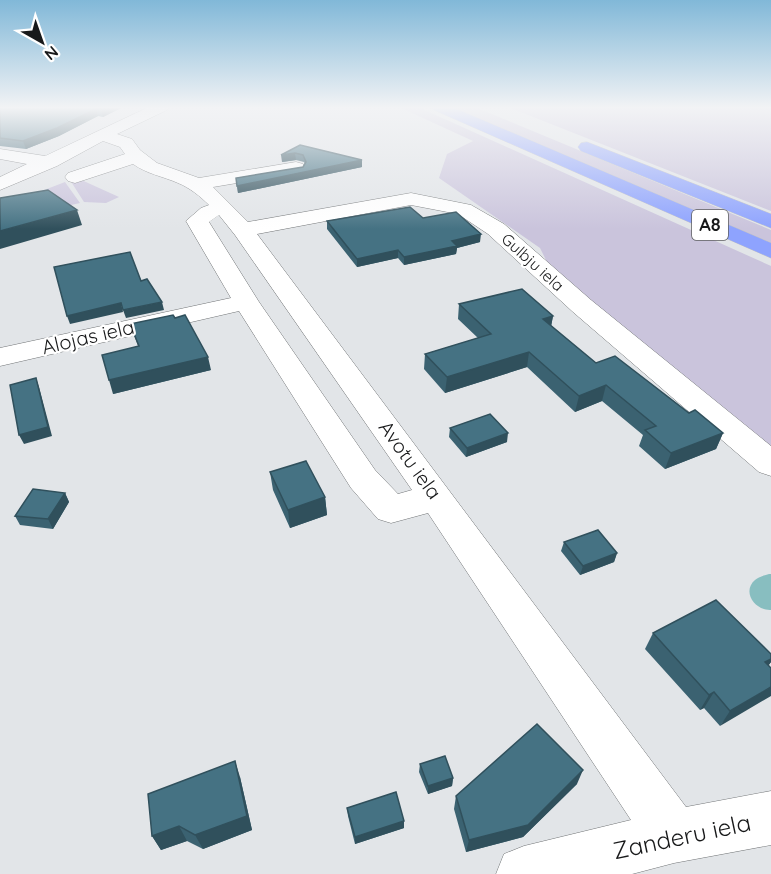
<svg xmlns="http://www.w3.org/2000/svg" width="771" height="874" font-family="Quicksand,sans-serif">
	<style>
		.green { fill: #cac4dc }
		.water { fill: #88bec0 }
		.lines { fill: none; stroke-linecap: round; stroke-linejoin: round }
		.minor-casing { stroke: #717476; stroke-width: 1 }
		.highway-casing { stroke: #c3c3c3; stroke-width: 1 }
		.minor { fill: #fff; fill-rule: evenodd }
		.highway { fill: #8ea3fe; fill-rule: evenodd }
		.wall { fill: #3b6271 }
		.shaded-wall { fill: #30505c }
		.building { fill: #457283; stroke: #30505c; stroke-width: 1.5 }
		.labels { text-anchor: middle; stroke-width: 4.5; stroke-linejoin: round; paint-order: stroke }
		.far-street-label { font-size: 16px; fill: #18191a; stroke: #fff }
		.shield { fill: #fff; stroke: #5d5e5f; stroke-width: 1.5 }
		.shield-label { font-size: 18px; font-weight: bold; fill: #18191a }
		.street-label { font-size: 20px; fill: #18191a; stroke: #fff }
		.near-street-label { font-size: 24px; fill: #18191a; stroke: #fff }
	</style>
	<rect width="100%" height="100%" fill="#e2e5e8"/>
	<path class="green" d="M399,107H418L771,266V446L625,330L556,280L540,248L439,178L447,154L473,141Z
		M452,107H475L771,230V243Z
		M508,107H771V211Z
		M77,178L119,197L106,203L84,202L70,180Z
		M65,182L80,203L62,207H0Z"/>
	<path class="water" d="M769,574H771V610C756,611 741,592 755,580C758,577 765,575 769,574Z"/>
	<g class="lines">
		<g class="minor-casing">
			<path id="minor" d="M149,107H169L167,110L117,134L132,139L140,150L157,163L199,178L296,162L303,164L305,168L303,172L213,187L248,222L411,193L471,205L504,224L591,300L771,446V476L759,472L573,312L488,234L458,214L411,205L257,234L686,807L771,791V845L674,863L632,874H496L504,854L524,846L631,820L428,513L391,523L378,519L351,488L239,311L0,366V348L231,298L186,221L201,208L209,205C200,196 190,188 178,183C162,176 147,174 133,164L75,183L68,181L65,177L68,173L125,154L120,147L103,141L57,166L0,190V177L27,164L0,159V149L45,156ZM219,215L235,235L412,490L398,494L375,470L259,302L209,222Z"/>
		</g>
		<g class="highway-casing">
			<path id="highway" d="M432,107H452L771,243V258L434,110Z
				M587,142L771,214V228L581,151L578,147L581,143Z"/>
		</g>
		<use href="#minor" class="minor"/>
		<use href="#highway" class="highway"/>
	</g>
	<path class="wall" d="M0,107H123L103,117L98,116L59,136L26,149L0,146Z
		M300,145L362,160V167L238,193L236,178L303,167L305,164L304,162L296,160L282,162Z
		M423,218L480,242L457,248L456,254L404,265L398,258L357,267L327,229V221Z
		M459,304L553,316L551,326L596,363L689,413L723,433L716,449L665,469L639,446L643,435L602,401L575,412L527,367L445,393L424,369L425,354L478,338L458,319Z
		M130,324L211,370L113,394L138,346Z
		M450,428L507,442L466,457L449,437Z
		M270,472L325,497L327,515L290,528L273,490Z
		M65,493L69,502L53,529L20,525L15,516Z
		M564,542L617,553L614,562L580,575L561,551Z
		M653,633L771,654V662L720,726L704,708L700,710L645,649Z
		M420,764L453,778L452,786L428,794L419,772Z
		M240,777L252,830L203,849L187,841L161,850L152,836Z
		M577,784L523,837L466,852L454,809L456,796Z
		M347,808L404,821V828L355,844L348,816Z"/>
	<path class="shaded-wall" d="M106,107H123L103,117L101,109Z
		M96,109L98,116L59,136L26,149L23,141Z
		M295,153L296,160L282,162L281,155Z
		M362,160V167L238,193L237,186Z
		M77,210L82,225L0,249V231Z
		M481,234L480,242L457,248L456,254L404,265V257L452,241Z
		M398,250V258L357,267V259Z
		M162,302L164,310L126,318L123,310Z
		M121,303L123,312L70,324L67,316Z
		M553,316L550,332L543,319Z
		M529,352L527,367L445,393L447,377Z
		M208,357L211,370L113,394L109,380Z
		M36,378L39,387L52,436L24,444L19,435Z
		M606,385L602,401L575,412L579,396Z
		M508,433L507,442L466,457L467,448Z
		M723,433L716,449L665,469L671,453Z
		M65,493L69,502L53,529L48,519Z
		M325,497L327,515L290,528L288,510Z
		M617,553L614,562L580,575L583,566Z
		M771,659V662L763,673L765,662Z
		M771,687V696L720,726L730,711Z
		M714,692L704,708L700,710L709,695Z
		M235,761L240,777L252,830L203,849L195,835Z
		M583,770L577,784L523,837L466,852L469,840Z
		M453,778L452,786L428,794V786Z
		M404,821V828L355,844V837Z
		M179,826L187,841L161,850L152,836Z"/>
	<path class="building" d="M0,107H106L101,109H96L57,128L23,141L0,138Z
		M300,145L362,160L237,186L236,178L303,167L306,162L303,155L295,153L281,155Z
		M48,190L77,210L0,231V198Z
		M410,207L423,218L456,212L481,234L452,241L457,246L404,257L398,250L357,259L327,221Z
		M130,252L141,281L147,279L162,302L123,310L121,303L67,316L54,267Z
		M522,289L553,316L543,319L596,363L615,356L689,413L695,410L723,433L671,453L645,430L656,426L606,385L579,396L529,352L447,377L425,354L491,334L459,304Z
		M173,315L175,318L185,315L208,357L109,380L102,355L139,346L130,324Z
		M36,378L48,427L19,435L10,385Z
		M490,414L508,433L467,448L450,428Z
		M306,461L325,497L288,510L270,472Z
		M33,489L65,493L48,519L15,516Z
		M598,530L617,553L583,566L564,542Z
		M716,600L771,654V659L765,662L771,668V687L730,711L714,692L709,695L653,633Z
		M537,724L583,770L528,825L469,840L456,796Z
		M445,756L453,778L428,786L420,764Z
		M235,761L247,816L195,835L179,826L152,836L148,794Z
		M396,792L404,821L355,837L347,808Z"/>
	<linearGradient id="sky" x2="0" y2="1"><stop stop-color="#81b8d8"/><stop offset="0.47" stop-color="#f2f3f5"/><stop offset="1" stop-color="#f2f3f5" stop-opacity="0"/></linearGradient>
	<rect width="771" height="229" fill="url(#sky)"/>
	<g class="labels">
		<g class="far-street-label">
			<text transform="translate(533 262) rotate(42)" y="6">Gulbju iela</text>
		</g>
		<rect class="shield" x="692" y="210" width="36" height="30" rx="4.5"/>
		<g class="shield-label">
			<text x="710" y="231">A8</text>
		</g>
		<g class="street-label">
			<text transform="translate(88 337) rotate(-13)" y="7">Alojas iela</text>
			<text transform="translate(410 460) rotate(54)" y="7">Avotu iela</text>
		</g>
		<g class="near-street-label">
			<text transform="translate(682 837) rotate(-12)" y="8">Zanderu iela</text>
		</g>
	</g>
	<g transform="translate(42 42) rotate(140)" stroke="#ffffff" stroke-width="4.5" paint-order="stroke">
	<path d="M0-4.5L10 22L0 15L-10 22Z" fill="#18191a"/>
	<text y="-9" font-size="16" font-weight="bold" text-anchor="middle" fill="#18191a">N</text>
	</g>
</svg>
